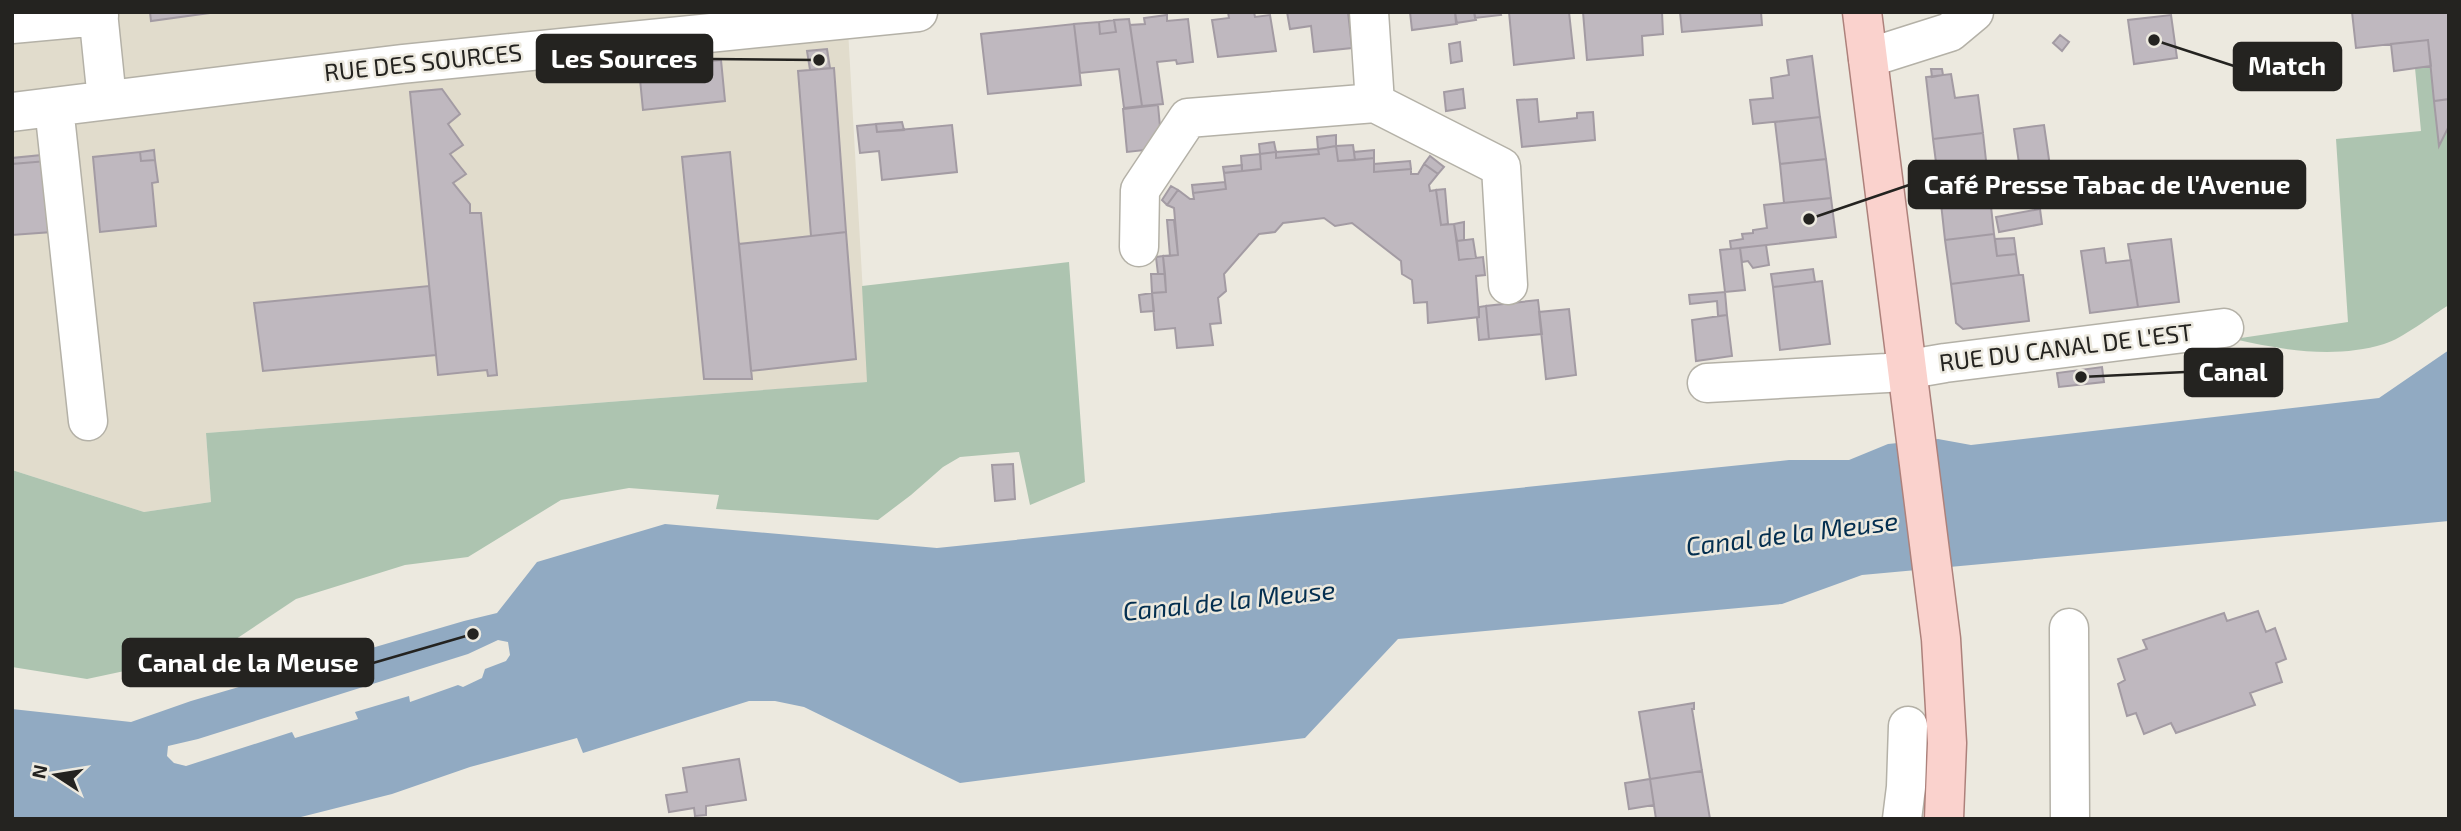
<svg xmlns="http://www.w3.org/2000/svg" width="2461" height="831" font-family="'Exo 2',sans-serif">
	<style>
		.built { fill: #e1dccc }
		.green { fill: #adc4b0 }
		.water { fill: #91aac2; fill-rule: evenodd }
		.building { fill: #bfb8bf; stroke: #a39ba3; stroke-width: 2 }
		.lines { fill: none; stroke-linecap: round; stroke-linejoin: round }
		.minor-casing { stroke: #b4b1a7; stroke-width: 41 }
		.major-casing { stroke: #ad817b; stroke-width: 41 }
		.minor { stroke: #fff; stroke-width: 38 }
		.major { stroke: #fad2cd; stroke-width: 38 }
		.labels { text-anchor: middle; stroke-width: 5; stroke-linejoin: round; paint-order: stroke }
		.street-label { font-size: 24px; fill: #242320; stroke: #ece9df }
		.water-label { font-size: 26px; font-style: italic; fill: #042f50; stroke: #ece9df }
		.leader { fill: none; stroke: #242320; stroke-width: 2.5 }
		.callout-dot { fill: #242320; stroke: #ece9df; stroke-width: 2.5 }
		.callout { fill: #242320; stroke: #242320; stroke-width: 2.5 }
		.callout-label { font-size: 26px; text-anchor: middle; font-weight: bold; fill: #fff }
	</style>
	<rect width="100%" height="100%" fill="#ece9df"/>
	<path class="built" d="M12,12H847L868,382L206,433L211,502L144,512L12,470Z"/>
	<path class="green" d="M2431,66L2439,145L2449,126V305C2432,315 2402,339 2384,344C2335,359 2282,350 2234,339L2348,322L2336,139L2421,131L2415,68Z
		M1069,262L1085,482L1030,505L1019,452L960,457L943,467L911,495L878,520L716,509L719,495L629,488L561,500L468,557L405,565L296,599L218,651L87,679L12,667V470L144,512L211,502L206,433L867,382L862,286Z"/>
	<path class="water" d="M2449,350V521L1862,575L1782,604L1398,639L1305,738L960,783L804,707L775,701H749L583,753L577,738L470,767L392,794L293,819H12V709L131,722L191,701L464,621L497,613L537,562L665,524L937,548L1789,460H1849L1888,444L1938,439L1971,445L2379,398ZM498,640L508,642L510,655L506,661L485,669L482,678L463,687L458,685L410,702L409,696L355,712L358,719L295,738L292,732L186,766L174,763L167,756L168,746L198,739L468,654Z"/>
	<path class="building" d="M150,12H217L151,21Z
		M1228,12H1254L1255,17L1270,15L1276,51L1218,57L1212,20L1229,18Z
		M1287,12H1348L1352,48L1314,52L1311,26L1290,29Z
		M1410,12H1455L1457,24L1412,30Z
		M1455,12H1474L1476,20L1456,23Z
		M1474,12H1500L1501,15L1475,18Z
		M1509,12H1569L1574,58L1514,65Z
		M1583,12H1662L1663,34L1642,36L1643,55L1587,60Z
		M1680,12H1761L1762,25L1682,32Z
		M2352,12H2449V99L2434,101L2428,40L2356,48Z
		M1167,15V21L1188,19L1193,62L1177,64L1176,60L1157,62L1163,104L1142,106L1130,25L1145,24L1144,18Z
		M2171,15L2177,58L2134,64L2128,20Z
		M1129,19L1142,106L1124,108L1119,69L1080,73L1074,24L1099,22L1100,34L1116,32L1114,20Z
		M1114,20L1116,32L1100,34L1099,22Z
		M1074,24L1081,85L988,94L981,34Z
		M2060,35L2069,42L2062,51L2053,43Z
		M2428,40L2431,66L2394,71L2391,44Z
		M1460,42L1462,61L1451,63L1449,44Z
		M827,49L830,68L810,70L807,51Z
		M1812,56L1820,117L1753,124L1750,100L1773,98L1771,78L1789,75L1787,60Z
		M721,60L725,101L643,110L639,69Z
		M834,68L846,232L811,236L798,71Z
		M1931,69H1942L1943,75L1932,77Z
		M1951,74L1955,98L1978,95L1983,133L1933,139L1926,77Z
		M442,89L460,114L448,124L463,145L450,154L466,174L453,183L470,204V213H481L497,375L488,376L487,370L438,375L410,92Z
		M1463,89L1465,108L1446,111L1444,92Z
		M1537,99L1539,122L1577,118V113L1593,112L1595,140L1522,147L1517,100Z
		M2449,99V126L2439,146L2434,101Z
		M1158,105L1162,148L1127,152L1123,109Z
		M1820,117L1826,159L1780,164L1775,122Z
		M902,122L904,130L877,132L876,124Z
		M876,124L877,132L952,125L957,172L882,180L879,151L860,153L857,126Z
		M2044,125L2052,180L2022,184L2014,129Z
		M1983,133L1989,188L1940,194L1933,139Z
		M1336,135V146L1318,149L1317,137Z
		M1274,142L1276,152L1260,154L1259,144Z
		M1353,145L1355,160L1338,161L1336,146Z
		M1336,146L1338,161L1374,158V172L1411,169V174H1418L1424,164L1438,174L1429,185L1430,191L1436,190L1441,225L1454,224L1459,260L1483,257L1485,275L1476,276L1479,317L1428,323L1427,302L1414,303L1412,280L1402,274L1401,261L1352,223L1335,226L1324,218L1283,223L1275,232L1259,234L1224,274L1226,291L1218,298L1221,323L1210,324L1213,345L1177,348L1175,328L1155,330L1152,293L1166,292L1163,256L1178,255L1174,208L1167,205L1178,190L1190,199H1194L1193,193L1226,189L1224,173L1261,169L1260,154L1276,152V158L1319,154L1318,149Z
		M1318,149L1319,154L1276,158V152Z
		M154,150L155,160L141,161L140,152Z
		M1374,150V158L1355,160L1354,152Z
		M140,152L141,161L155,160L158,182L152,183L156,226L100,232L93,157Z
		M730,152L752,379H704L682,157Z
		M52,154L47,161L12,164V158Z
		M1260,154L1261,169L1242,171L1241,156Z
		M1430,156L1444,167L1438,174L1424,164Z
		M1826,159L1831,198L1784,203L1780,164Z
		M47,161L52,232L12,235V164Z
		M1410,161L1411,169L1374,172V164Z
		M1242,165V171L1224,173L1223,167Z
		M1225,182L1226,189L1193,193L1192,185Z
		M1171,186L1178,190L1167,205L1162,200Z
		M1989,188L1994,234L1945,240L1940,194Z
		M1445,189L1448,224L1441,225L1436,190Z
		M1831,198L1836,237L1731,249L1730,241L1743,239L1742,234L1753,233V230L1767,228L1764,205Z
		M2040,209L2042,224L1999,232L1996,217Z
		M1167,220H1174L1178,255L1170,256Z
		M1464,222V240L1457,241L1454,224Z
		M846,232L856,359L751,371L739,244Z
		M1994,234L1997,256L2016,254L2019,275L1951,284L1945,240Z
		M2014,238L2016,254L1997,256L1995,239Z
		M1473,239L1476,258L1459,260L1457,241Z
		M2171,239L2179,302L2138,307L2128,244Z
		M1766,245L1769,265L1753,268L1748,261L1742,262L1740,248Z
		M1740,248L1745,290L1725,292L1720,250Z
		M2104,248L2106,263L2131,260L2138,307L2090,313L2081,251Z
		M1163,256L1165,274H1158L1156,257Z
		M1813,269L1815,282L1773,287L1771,274Z
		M1151,274H1165L1166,292L1152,293Z
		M2019,275H2023L2029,321L1963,329L1956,323L1951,284Z
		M1822,281L1830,344L1780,350L1773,287Z
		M429,286L436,355L263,371L254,303Z
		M1725,292L1727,315L1718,316L1717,301L1690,304L1689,295Z
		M1152,293L1154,311L1141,312L1139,295Z
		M1538,300L1542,334L1489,339L1486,306Z
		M1486,306L1489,339L1479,340L1477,318L1479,317V307Z
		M1569,309L1576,375L1546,379L1539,312Z
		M1727,315L1732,356L1696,361L1692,320Z
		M2102,367L2104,382L2059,387L2057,373Z
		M1013,464L1015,499L995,501L992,465Z
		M2258,611L2266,632L2275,628L2286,659L2276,663L2282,682L2250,693L2255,705L2176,733L2171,723L2144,734L2136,713L2127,716L2118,684L2125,680L2118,659L2147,649L2143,640L2224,613L2227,621Z
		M1694,703V709H1692L1702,771L1650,779L1639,712Z
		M739,759L746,800L706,806V815L695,816L694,808L669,812L666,795L687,792L683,768Z
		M1702,771L1710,819H1656L1650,779Z
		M1650,779L1654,805L1629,809L1625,783Z"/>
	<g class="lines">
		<g class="minor-casing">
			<path id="minor" d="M98,12L107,100
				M12,24L99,16
				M1868,58L1950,32L1974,12
				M1375,103L1501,167L1508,285
				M54,107L88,421
				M12,112L402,64L918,12
				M1139,247L1140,190L1188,118L1375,103L1369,12
				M1707,383L1887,373L1945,363L2224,328
				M2069,628L2070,819
				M1902,819L1906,787L1908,726"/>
		</g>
		<g class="major-casing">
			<path id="major" d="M1862,12L1941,639L1947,743L1944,819"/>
		</g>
		<use href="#minor" class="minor"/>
		<use href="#major" class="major"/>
	</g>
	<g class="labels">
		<g class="street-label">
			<text transform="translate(423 63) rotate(-6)" y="8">RUE DES SOURCES</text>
			<text transform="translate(2066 348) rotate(-7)" y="8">RUE DU CANAL DE L'EST</text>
		</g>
		<g class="water-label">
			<text transform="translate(1792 534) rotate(-7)" y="9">Canal de la Meuse</text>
			<text transform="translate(1229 601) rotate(-6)" y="9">Canal de la Meuse</text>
		</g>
	</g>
	<path class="leader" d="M819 60L712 59M2154 40L2234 66M1809 219L1909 185M2081 377L2185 372M473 634L373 663"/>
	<g class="callout-dot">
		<circle cx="819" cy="60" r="7"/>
		<circle cx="2154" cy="40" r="7"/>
		<circle cx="1809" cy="219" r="7"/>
		<circle cx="2081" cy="377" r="7"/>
		<circle cx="473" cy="634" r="7"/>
	</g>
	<g class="callout">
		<rect x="537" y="35" width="175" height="47" rx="7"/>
		<rect x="2234" y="43" width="107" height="47" rx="7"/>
		<rect x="1909" y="161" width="396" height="47" rx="7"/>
		<rect x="2185" y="349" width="97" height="47" rx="7"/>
		<rect x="123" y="639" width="250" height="47" rx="7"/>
	</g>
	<g class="callout-label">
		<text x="624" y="68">Les Sources</text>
		<text x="2287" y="75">Match</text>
		<text x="2107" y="194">Café Presse Tabac de l'Avenue</text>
		<text x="2233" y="381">Canal</text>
		<text x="248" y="672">Canal de la Meuse</text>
	</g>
	<rect width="2461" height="831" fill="none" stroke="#242320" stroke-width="28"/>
	<g transform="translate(56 775) rotate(282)" stroke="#ece9df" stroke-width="5" paint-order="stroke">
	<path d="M0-5L12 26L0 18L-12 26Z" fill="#242320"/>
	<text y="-10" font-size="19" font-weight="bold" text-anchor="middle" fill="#242320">N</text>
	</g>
</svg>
